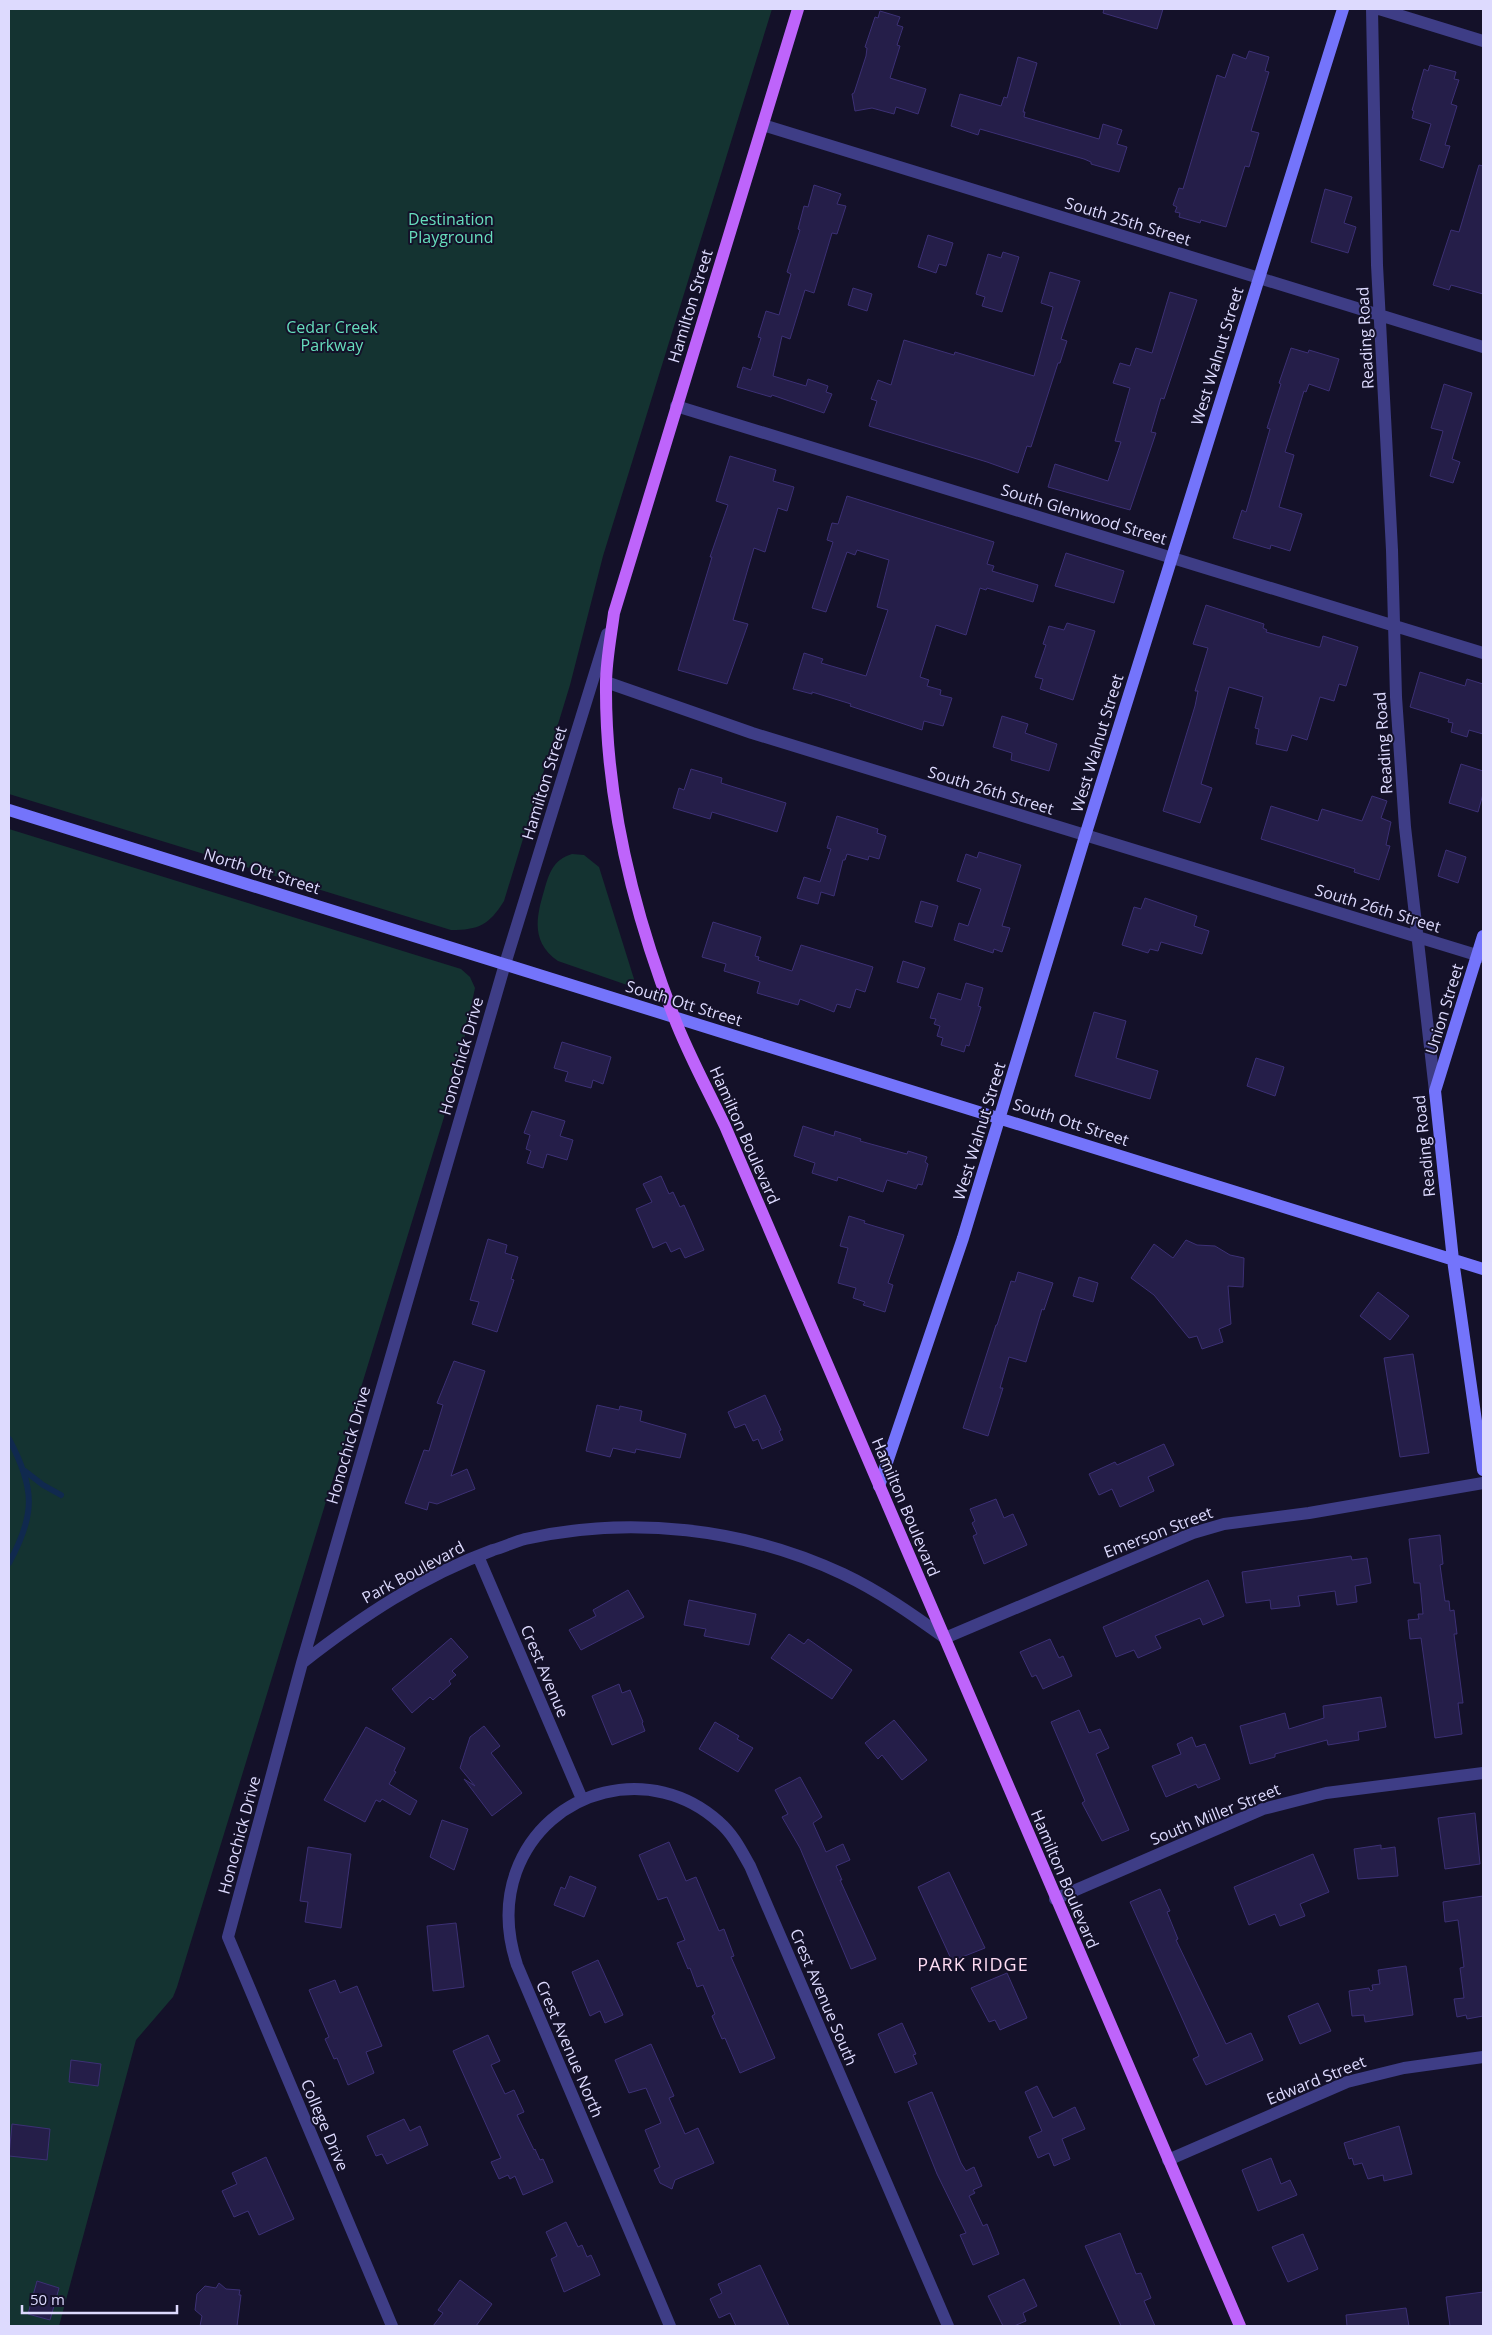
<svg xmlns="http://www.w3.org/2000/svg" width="1492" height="2335" font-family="'Open Sans',sans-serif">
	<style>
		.green { fill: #143331 }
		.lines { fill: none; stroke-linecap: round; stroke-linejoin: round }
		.stream { stroke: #10294e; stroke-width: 6 }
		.building { fill: #251e49; stroke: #3c3075 }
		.street { stroke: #3e3d86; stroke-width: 12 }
		.secondary { stroke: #7474fb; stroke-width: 12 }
		.primary { stroke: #be64fb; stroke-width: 12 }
		.labels { text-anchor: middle; stroke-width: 4; stroke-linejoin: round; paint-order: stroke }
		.park-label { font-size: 16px; fill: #66ddbc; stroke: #141129 }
		.street-label { font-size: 16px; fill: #dddafe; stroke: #141129 }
		.neighbourhood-label { font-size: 18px; letter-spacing: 1px; fill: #fedcf3; stroke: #141129 }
	</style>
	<rect width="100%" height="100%" fill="#141129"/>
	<path class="green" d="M9,9H772L603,556L570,685L504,901C489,925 479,930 451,930L9,794Z
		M9,829L461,969L470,977L475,988L456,1078L177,1987L173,1997L136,2040L59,2326H61H9Z
		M572,854L584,855L599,867L634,979V983L630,986L558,961C531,942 536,918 544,891C549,873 553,860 572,854Z"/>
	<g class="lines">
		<path class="stream" d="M9,1439C35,1488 36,1514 9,1563
			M25,1471L43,1485L61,1495"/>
	</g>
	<path class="building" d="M1104,9H1163L1157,29L1103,13Z
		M880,11L900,17L897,25L903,27L897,45L900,46L890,78L926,89L918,114L896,107L894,114L872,108L855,111L852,94L854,93L866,56L867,48L865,47L875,17L878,18Z
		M1249,51L1269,57L1265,71L1269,72L1251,131L1259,133L1249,167L1245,166L1226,227L1201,220L1200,223L1179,217L1180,213L1175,212L1177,207L1173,205L1179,188L1183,189L1217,75L1225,78L1233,54L1246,59Z
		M1018,57L1037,63L1023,112H1025L1024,117L1099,139L1103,124L1122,130L1117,144L1127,147L1119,172L1091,164V162L1084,159L980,129L978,135L951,126L960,94L1001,106L1004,97L1007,98Z
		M1430,65L1456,72L1454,79L1459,80L1451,104L1457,106L1445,145L1450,146L1443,168L1420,160L1431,124L1412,118L1414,111L1412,110L1424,69L1428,71Z
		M1479,165L1483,166V294L1451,285L1449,290L1433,285L1451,230L1459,232Z
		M814,185L841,194L837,204L846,206L837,234L832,233L814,293L805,290L790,339L782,336L773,376L806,386L808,379L828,386L826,392L832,394L824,413L772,395L771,397L737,387L743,367L751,370L761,338L758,337L766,311L779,315L791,274L787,272L800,230L798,229L804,206L808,207Z
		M1325,189L1352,197L1344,223L1356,227L1348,253L1311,242Z
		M928,235L953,243L946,266L939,264L936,273L918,267Z
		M1003,252L1019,257L1002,312L982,306L985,297L976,294L988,254L1001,258Z
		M1050,272L1080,281L1061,339L1067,341L1060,363H1058L1031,447L1027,446L1018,473L987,462L869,426L877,401L871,399L878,380L891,385L904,340L954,355L955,352L1034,376L1053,307L1041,303Z
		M853,288L872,294L867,311L848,305Z
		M1170,292L1197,300L1164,399L1161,398L1151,432L1156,433L1130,510L1048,487L1055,464L1108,481L1121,442L1115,441L1130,388L1113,383L1120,363L1130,366L1136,348L1152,353Z
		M1291,348L1308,353L1309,350L1339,359L1329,391L1309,384L1306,392L1304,391L1285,452L1294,455L1279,507L1302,514L1290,551L1271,545L1270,549L1233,538L1242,510L1246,512L1270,429L1267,428L1281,384L1279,383Z
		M1444,384L1472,393L1452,459L1460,462L1453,483L1430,476L1443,431L1431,428Z
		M730,456L776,470L773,481L794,487L787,511L778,508L765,552L754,548L733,620L748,624L727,684L678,670L712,557H710L728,505L716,501Z
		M847,496L994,542L987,564L994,566L992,571L1038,585L1033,602L987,588L986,590L980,588L966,635L936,625L920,677L929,680L927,686L941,690L940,695L952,698L943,726L924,721L922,730L850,706L851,704L812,692V694L793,689L804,653L823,659L821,663L866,676L888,610L877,607L889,560L857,550L855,555L847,552L826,612L812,608L833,542L827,540L832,523L838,524Z
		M1066,553L1124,571L1114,603L1055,586Z
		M1206,605L1264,624L1263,628L1267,630L1266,632L1318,647H1320L1323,636L1358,647L1346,686L1339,684L1334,701L1320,697L1307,740L1292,735L1287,751L1256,744L1259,729L1255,728L1263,697L1229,687L1201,784L1212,788L1200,823L1163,811L1195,706L1198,691H1195L1208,648L1193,644Z
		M1067,623L1095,631L1073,700L1040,689L1043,679L1035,677L1046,645L1043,644L1049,626L1064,630Z
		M1420,672L1465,686L1467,679L1483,684V734L1469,730L1467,737L1451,732L1453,723L1448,722L1449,719L1410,707Z
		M1002,716L1028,724L1025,733L1057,744L1049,771L1011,760L1012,753L993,747Z
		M1461,764L1483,771V794L1478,812L1449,803Z
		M691,769L722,778L721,783L786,803L777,832L712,812L710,819L673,808L679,788L684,790Z
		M1372,796L1387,801L1381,818L1391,822L1386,845L1390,846L1379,880L1354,872L1355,869L1261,839L1271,806L1318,821L1322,809L1362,821Z
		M837,816L878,829L877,833L886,836L879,859L869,856L868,860L847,854L845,860H843L834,896L821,892L818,904L797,898L804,877L820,882L831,849L827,848Z
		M1446,850L1466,857L1458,883L1438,876Z
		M979,852L1021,865L1002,926L1010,928L1002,952L994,949L993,953L954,940L959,923L968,926L981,889L957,881L966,854L977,858Z
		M1145,898L1197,916L1194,926L1209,931L1202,954L1161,942L1158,951L1150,949L1148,953L1122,945L1134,907L1141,909Z
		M921,901L938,906L932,927L915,922Z
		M713,922L761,937L755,956L759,957L758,960L792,971L801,945L873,967L865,992L856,989L850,1008L837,1004L834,1012L800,999L798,1005L757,993L760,982L724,971L726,964L702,957Z
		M903,961L925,968L918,988L897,982Z
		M966,983L983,988L978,1006L981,1007L969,1046L966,1045L964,1052L941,1045L943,1038L937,1036L940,1026L934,1024L936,1019L930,1018L938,993L961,1000Z
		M1094,1012L1126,1021L1116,1058L1158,1071L1150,1099L1075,1076Z
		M562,1042L611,1057L603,1084L593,1080L591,1088L565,1081L568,1072L554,1068Z
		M1256,1058L1284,1067L1275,1096L1247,1086Z
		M532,1111L565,1121L560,1136L573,1140L567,1160L547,1154L543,1168L527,1163L531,1151L526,1149L530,1135L524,1133Z
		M803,1126L834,1136L835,1131L861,1139L860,1141L907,1154L908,1151L927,1157L925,1162L928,1164L922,1185L918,1184L916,1189L887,1180L883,1192L838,1177L837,1181L812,1173L815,1163L794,1156Z
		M661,1176L669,1194L673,1192L680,1207L684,1205L704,1250L685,1258L680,1248L671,1252L666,1242L653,1248L636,1209L652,1202L643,1184Z
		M849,1216L865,1221L864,1223L904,1235L888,1283L893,1285L885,1312L863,1305L865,1302L853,1298L856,1288L838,1283L848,1248L840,1246Z
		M488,1239L507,1245L505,1253L518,1257L511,1279L514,1280L497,1332L472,1324L479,1302L470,1300Z
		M1186,1240L1197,1245L1215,1246L1230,1255L1244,1258L1243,1287L1228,1286L1231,1324L1219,1329L1223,1342L1202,1349L1197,1336L1189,1338L1154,1295L1131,1278L1154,1244L1173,1258Z
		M1018,1272L1053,1283L1044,1310L1042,1309L1026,1362L1009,1357L1000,1388H1003L988,1436L963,1428L996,1325H997L1011,1281L1015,1282Z
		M1079,1277L1098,1283L1093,1302L1073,1296Z
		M1378,1292L1409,1316L1390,1340L1360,1316Z
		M1413,1354L1429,1453L1400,1457L1384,1358Z
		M454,1361L485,1371L451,1476L467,1469L475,1489L437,1504L429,1502L427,1510L405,1503L424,1450L429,1451L443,1405L437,1403Z
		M765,1395L781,1430L779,1431L783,1440L762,1449L758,1439L753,1441L745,1424L735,1428L728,1412Z
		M597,1405L619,1410L620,1406L642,1411L640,1421L686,1434L680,1458L636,1449L635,1453L613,1448L610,1457L586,1451Z
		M1164,1444L1174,1465L1148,1477L1154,1491L1120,1507L1112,1489L1099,1495L1089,1474L1115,1462L1117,1465Z
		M996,1499L1004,1518L1013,1514L1027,1545L984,1564L973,1536L977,1534L972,1523L975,1521L970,1509Z
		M1440,1535L1443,1564L1440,1565L1445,1601H1449L1450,1611L1454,1610L1457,1634H1454L1463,1703H1458L1462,1734L1435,1738L1421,1638L1410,1639L1408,1620L1419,1619L1418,1614H1423L1420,1583H1414L1409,1539Z
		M1351,1556L1352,1560L1367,1558L1371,1583L1355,1586L1357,1602L1337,1605L1335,1591L1298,1596L1300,1606L1271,1609L1270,1600L1246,1603L1242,1572Z
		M1208,1580L1224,1616L1203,1625L1200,1618L1155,1636L1161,1648L1138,1658L1134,1650L1116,1657L1103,1627Z
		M628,1590L644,1617L581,1650L569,1630L596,1616L593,1610Z
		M689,1600L756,1614L749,1645L704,1636L706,1629L684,1625Z
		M789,1634L804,1644L808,1639L852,1670L832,1699L771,1658Z
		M451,1638L468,1657L452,1671L456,1675L449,1681L451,1684L433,1700L430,1697L412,1713L392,1689Z
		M1050,1639L1059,1658L1063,1656L1072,1676L1043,1689L1036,1675L1032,1677L1020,1652Z
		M619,1684L622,1693L630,1690L643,1722L642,1723L645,1731L612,1745L592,1696Z
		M1381,1697L1386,1727L1358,1732L1359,1740L1328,1745L1327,1740L1275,1754V1757L1250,1764L1240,1726L1285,1713L1289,1729L1324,1718L1323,1706Z
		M1079,1710L1089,1733L1100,1729L1109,1748L1096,1754L1129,1830L1102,1841L1082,1803L1085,1801L1051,1722Z
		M894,1720L927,1760L902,1780L882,1755L878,1759L865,1743Z
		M715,1722L739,1736L737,1739L753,1748L738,1772L699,1749Z
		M484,1726L500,1746L491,1753L522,1793L492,1816L464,1779L475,1786L460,1768L470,1737Z
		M366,1727L405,1748L394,1771L396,1772L389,1784L417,1801L410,1815L382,1799L380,1802L376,1800L365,1822L324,1800Z
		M1192,1737L1196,1747L1205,1744L1220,1779L1198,1788L1196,1784L1166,1797L1152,1766L1181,1754L1177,1744Z
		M800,1777L822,1817L813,1823L826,1852L843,1844L850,1860L836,1866L842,1880H840L876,1959L851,1969L800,1848L782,1817L788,1814L775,1790Z
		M1475,1813L1480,1864L1445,1869L1438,1818Z
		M442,1820L468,1829L454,1870L430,1857Z
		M669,1842L686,1881L696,1877L719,1931L724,1929L734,1956L731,1957L775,2058L740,2073L725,2038L722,2039L712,2016L715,2014L703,1985L697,1987L690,1968L688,1969L677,1943L685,1940L667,1897L658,1900L639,1855Z
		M1381,1845V1849L1395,1847L1398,1876L1358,1879L1354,1849Z
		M308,1847L351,1854L341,1928L305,1922L308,1902L300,1901Z
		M1313,1854L1329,1892L1300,1904L1305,1916L1280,1926L1275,1914L1249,1925L1234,1887Z
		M949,1872L985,1948L952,1961L918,1887Z
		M570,1876L596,1887L584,1917L554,1905L561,1887L565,1889Z
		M1160,1889L1170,1911L1167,1912L1178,1939L1176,1940L1226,2044L1251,2033L1263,2060L1206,2085L1193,2059L1199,2056L1130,1902Z
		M1483,1896V2016L1467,2019L1466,2015L1457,2017L1454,1999L1464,1998L1460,1968L1464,1967L1458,1920L1445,1922L1443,1902Z
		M456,1923L464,1987L433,1991L427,1926Z
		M598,1960L623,2015L605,2023L600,2011L590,2016L572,1972Z
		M1406,1966L1413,2015L1365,2022L1364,2015L1352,2016L1349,1991L1369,1988L1370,1991L1373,1990L1372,1985L1380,1984L1378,1970Z
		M1007,1973L1027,2018L1000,2030L995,2020L989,2022L971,1988Z
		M335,1980L340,1993L357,1986L382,2046L366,2052L374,2073L348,2085L337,2058L334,2059L325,2039L329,2037L309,1990Z
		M1318,2003L1331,2031L1300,2044L1288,2016Z
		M902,2023L916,2054L913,2055L917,2064L895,2073L878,2034Z
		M488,2035L500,2061L491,2065L505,2094L514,2090L524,2112L517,2115L534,2150L535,2149L540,2160L543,2159L553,2182L523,2195L515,2176L510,2179L508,2175L499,2179L491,2162L501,2158L453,2051Z
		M651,2044L674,2096L669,2098L685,2134L698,2128L714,2163L675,2180L672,2189L660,2183L654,2170L660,2167L645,2130L661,2123L646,2088L629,2093L615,2060Z
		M71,2060L101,2064L98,2086L69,2082Z
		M1037,2086L1053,2118L1075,2107L1085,2129L1062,2139L1070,2159L1054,2166L1049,2153L1038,2158L1029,2137L1042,2131L1025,2092Z
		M932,2092L961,2163L966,2171L974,2167L982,2186L973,2190L975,2193L969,2196L983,2226L987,2224L999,2254L973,2265L960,2235L966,2233L937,2174L908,2102Z
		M404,2119L410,2131L420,2126L428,2145L387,2164L382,2154L376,2156L367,2136Z
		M12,2124L50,2129L47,2160L9,2156Z
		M1399,2126L1412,2174L1384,2181L1383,2175L1368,2179L1362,2163L1354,2165L1352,2158L1349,2159L1344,2143Z
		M266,2157L294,2219L259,2235L248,2211L234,2217L222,2191L237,2184L232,2173Z
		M1271,2158L1281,2184L1290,2180L1297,2195L1258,2211L1242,2170Z
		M566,2222L578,2247L582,2245L587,2257L591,2255L600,2275L564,2292L551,2259L557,2256L546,2232Z
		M1120,2233L1136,2274L1141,2273L1151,2298L1144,2301L1155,2326H1121L1085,2246Z
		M1303,2234L1318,2269L1288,2282L1272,2247Z
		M760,2265L789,2326H736L730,2313L719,2318L710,2299L722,2293L718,2284Z
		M1024,2279L1037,2306L1023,2313L1026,2321L1014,2326H1003L988,2296Z
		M460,2280L492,2304L476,2326H433L443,2313L438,2310Z
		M37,2281L59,2288L50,2320L28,2314Z
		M219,2283L226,2289L240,2290L239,2295H241L237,2326H200L202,2316L195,2310L197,2294L205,2286L216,2288Z
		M1483,2292V2326H1450L1446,2297Z
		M1406,2308L1409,2326H1347L1346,2315Z"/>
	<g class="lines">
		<path class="street" d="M1372,9L1377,265L1392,550L1396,697L1405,827L1435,1091
			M1379,9L1483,41
			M763,125L1483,347
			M676,406L1483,653
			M606,682L752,733L1483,957
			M478,1556L582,1799
			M302,1663C361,1617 422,1576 493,1550C504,1547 514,1542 525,1539C630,1515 745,1528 843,1574C879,1591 912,1614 945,1638L1193,1533L1224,1524L1309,1513L1483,1483
			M1055,1899L1263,1809L1326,1793L1483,1773
			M1168,2160L1347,2082L1404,2068L1483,2057
			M392,2326L228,1937L302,1663L505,964L607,634
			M670,2326L517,1965C507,1935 505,1903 516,1872C547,1787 653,1762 719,1822C733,1834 741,1850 750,1866L948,2326"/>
		<path class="secondary" d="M9,810L1483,1269
			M1483,936L1435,1091L1453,1260L1483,1470
			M879,1486L963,1238L1085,836L1343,9"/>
		<path class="primary" d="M798,9L614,613C611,636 606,661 606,684C605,798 633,911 674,1017C688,1054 708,1090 725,1126L1240,2326"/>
	</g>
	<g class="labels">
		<g class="park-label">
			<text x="451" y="225">Destination<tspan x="451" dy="18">Playground</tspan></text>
			<text x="332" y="333">Cedar Creek<tspan x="332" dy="18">Parkway</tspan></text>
		</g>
		<g class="street-label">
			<text transform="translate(1128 221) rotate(17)" y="6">South 25th Street</text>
			<text transform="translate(690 306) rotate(-73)" y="6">Hamilton Street</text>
			<text transform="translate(1365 338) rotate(-93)" y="6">Reading Road</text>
			<text transform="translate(1217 356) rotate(-73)" y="6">West Walnut Street</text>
			<text transform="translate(1084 514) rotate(17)" y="6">South Glenwood Street</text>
			<text transform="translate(1097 743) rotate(-73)" y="6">West Walnut Street</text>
			<text transform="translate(1383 743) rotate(-94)" y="6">Reading Road</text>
			<text transform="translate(544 783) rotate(-73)" y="6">Hamilton Street</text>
			<text transform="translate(991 790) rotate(17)" y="6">South 26th Street</text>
			<text transform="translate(262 871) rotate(17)" y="6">North Ott Street</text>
			<text transform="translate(1378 908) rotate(17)" y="6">South 26th Street</text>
			<text transform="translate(684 1003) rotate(17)" y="6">South Ott Street</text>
			<text transform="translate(1444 1009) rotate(-73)" y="6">Union Street</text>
			<text transform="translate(461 1056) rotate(-74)" y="6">Honochick Drive</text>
			<text transform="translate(1071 1122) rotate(18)" y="6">South Ott Street</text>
			<text transform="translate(979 1131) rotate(-73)" y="6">West Walnut Street</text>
			<text transform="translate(745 1135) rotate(66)" y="6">Hamilton Boulevard</text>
			<text transform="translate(1424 1146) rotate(-96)" y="6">Reading Road</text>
			<text transform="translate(348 1445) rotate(-74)" y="6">Honochick Drive</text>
			<text transform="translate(906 1507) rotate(67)" y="6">Hamilton Boulevard</text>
			<text transform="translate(1158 1532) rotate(-21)" y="6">Emerson Street</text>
			<text transform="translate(413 1572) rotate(-28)" y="6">Park Boulevard</text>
			<text transform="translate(545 1671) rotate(67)" y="6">Crest Avenue</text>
			<text transform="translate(1215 1814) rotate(-22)" y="6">South Miller Street</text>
			<text transform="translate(239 1835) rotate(-75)" y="6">Honochick Drive</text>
			<text transform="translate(1065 1879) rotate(67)" y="6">Hamilton Boulevard</text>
			<text transform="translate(824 1997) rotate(67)" y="6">Crest Avenue South</text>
			<text transform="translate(570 2049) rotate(67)" y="6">Crest Avenue North</text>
			<text transform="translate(1316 2080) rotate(-22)" y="6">Edward Street</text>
			<text transform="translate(325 2125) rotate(67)" y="6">College Drive</text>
		</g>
		<g class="neighbourhood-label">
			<text x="973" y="1971">PARK RIDGE</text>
		</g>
	</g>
	<rect width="1492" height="2335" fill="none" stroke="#dddafe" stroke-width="20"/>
	<path d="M22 2305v8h155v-8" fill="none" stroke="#dddafe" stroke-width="2.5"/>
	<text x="30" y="2305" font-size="15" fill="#dddafe" stroke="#141129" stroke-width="4" paint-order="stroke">50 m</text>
</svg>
